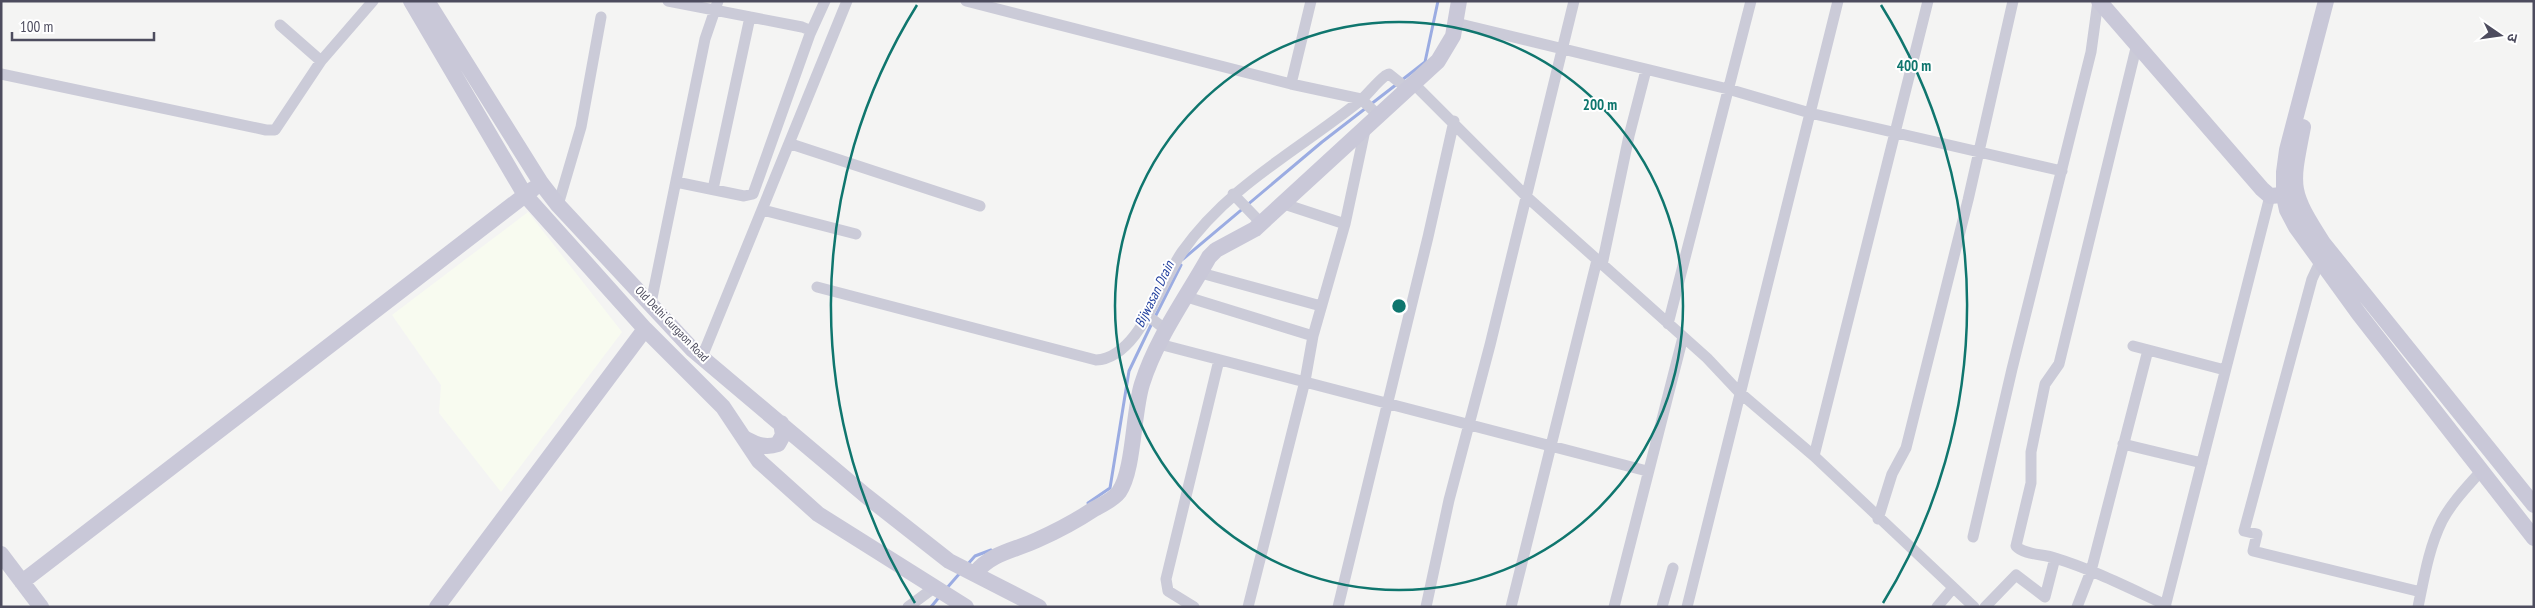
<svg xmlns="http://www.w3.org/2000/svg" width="2535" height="608" font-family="'PT Sans Narrow','Noto Sans Devanagari',sans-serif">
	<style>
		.commercial { fill: #f8fbf0 }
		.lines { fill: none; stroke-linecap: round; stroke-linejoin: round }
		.stream { stroke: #9bace2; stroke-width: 3 }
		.street { stroke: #cbcbd8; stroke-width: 11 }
		.secondary { stroke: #c9c8d8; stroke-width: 16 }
		.ring { fill: none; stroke: #0f766e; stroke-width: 2.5 }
		.labels { text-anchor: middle; stroke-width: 4; stroke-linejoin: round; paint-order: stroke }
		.street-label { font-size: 12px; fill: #4d4c5e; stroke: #fff }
		.water-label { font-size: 14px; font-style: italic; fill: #203e9d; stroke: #fff }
		.centre { fill: #0f766e; stroke: #fff; stroke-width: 2.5 }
		.ring-label { font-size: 15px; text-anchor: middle; font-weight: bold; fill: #0f766e; stroke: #fff; stroke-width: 4; stroke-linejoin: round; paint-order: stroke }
	</style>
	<rect width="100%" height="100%" fill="#f4f4f3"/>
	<path class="commercial" d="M528,212L622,332L501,492L439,413L441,385L392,315Z"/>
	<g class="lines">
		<path class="stream" d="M1402,80L1425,62L1438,1
			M1183,259L1322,142L1397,84
			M1155,317L1181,265
			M1088,503L1110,488L1129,371L1152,323
			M967,565L975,556L991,550
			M946,589L960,573
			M931,607L940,596"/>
		<path class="street" d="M668,1L802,27L807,29L810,34L753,194L744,196L676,182
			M966,1L1291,84L1361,99L1380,117
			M1456,23L1728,89L1810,113L2062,171
			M280,25L321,61
			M810,34L825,1
			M2137,44L2059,364L2045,384L2031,452V483L2016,546C2024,555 2043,554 2055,558C2094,570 2129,588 2166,605
			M1,74L266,130H275L321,61L373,1
			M1291,84L1311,1
			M1415,85L1527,197L1707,358L1739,392L1814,456L1974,607
			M791,144L980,206
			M713,189L750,17
			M1233,194L1261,223
			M1281,203L1345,224
			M558,205L581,127L601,17
			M763,210L856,234
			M2320,262L2312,279L2244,531L2257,534L2253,551L2421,592
			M1602,265L1629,136L1646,70
			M1201,273L1321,306
			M817,287L1096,360C1139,358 1160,283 1182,252C1229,185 1299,150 1361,100C1369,93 1376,83 1385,76L1389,74L1409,90
			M1187,297L1313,336
			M651,303L705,39L718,1
			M1147,315L1166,330
			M1668,324L1751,1
			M1159,344L1647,471
			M2133,346L2225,370
			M702,357L847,1
			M2123,444L2202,463
			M1814,456L1928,1
			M1878,519L1892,474L1906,448L1968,200L2013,1
			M1973,537L2012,369L2091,52L2098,1
			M908,607L935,587
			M1194,607L1168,591L1166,579L1219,360
			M1248,607L1305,381L1313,336L1345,224L1365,130
			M1338,607L1428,237L1454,121
			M1426,607L1449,500L1490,345L1574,1
			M1511,607L1597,260
			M1614,607L1683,337
			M1662,607L1673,568
			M1687,607L1838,1
			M1937,607L1953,588
			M1985,607L2016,575L2045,597L2055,558
			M2077,607L2091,571L2148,350
			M2165,607L2270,196
			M2418,607C2424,578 2429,547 2442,521C2452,502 2467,487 2481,471"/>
		<path class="secondary" d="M411,1L525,195L645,329L723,407L759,461L818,514L966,607
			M427,1L541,183L558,205L693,350L865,495L949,561L1039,607
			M2099,1L2262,189L2270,196L2294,194
			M2326,1L2287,150L2284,172V196L2287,210L2296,227L2359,314L2534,538
			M2303,127C2291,188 2289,190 2323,243L2534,505
			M744,438C756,444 764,449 778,444L783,435L781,423
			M1,554L41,607
			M975,573C993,552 1013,551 1037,540C1057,531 1076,521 1094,509C1103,504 1113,500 1119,492C1134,471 1133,412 1142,384C1156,339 1186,298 1209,257L1216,250L1255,229L1438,61L1453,36L1459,1
			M22,582L533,189
			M437,607L645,329"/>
	</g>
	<g class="ring">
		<circle cx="1399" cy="306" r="284"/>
		<path d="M915 603A568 568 0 0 1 917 5M1881 5A568 568 0 0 1 1883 603"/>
	</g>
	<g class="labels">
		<g class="street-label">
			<text transform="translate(672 324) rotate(46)" y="4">Old Delhi Gurgaon Road</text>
		</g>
		<g class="water-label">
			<text transform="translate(1154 294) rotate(-64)" y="5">Bijwasan Drain</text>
		</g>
	</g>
	<circle cx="1399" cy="306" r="8" class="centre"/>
	<g class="ring-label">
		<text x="1914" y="71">400 m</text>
		<text x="1600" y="110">200 m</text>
	</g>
	<rect width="2535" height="608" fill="none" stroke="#4d4c5e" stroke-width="5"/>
	<g transform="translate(2500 35) rotate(103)" stroke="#ffffff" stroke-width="4" paint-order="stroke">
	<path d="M0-4L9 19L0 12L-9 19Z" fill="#4d4c5e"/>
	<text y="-8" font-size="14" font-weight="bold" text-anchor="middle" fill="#4d4c5e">उ</text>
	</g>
	<path d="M12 32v8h142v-8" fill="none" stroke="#4d4c5e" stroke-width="2.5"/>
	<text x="20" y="32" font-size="15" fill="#4d4c5e" stroke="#ffffff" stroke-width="4" paint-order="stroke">100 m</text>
</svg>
